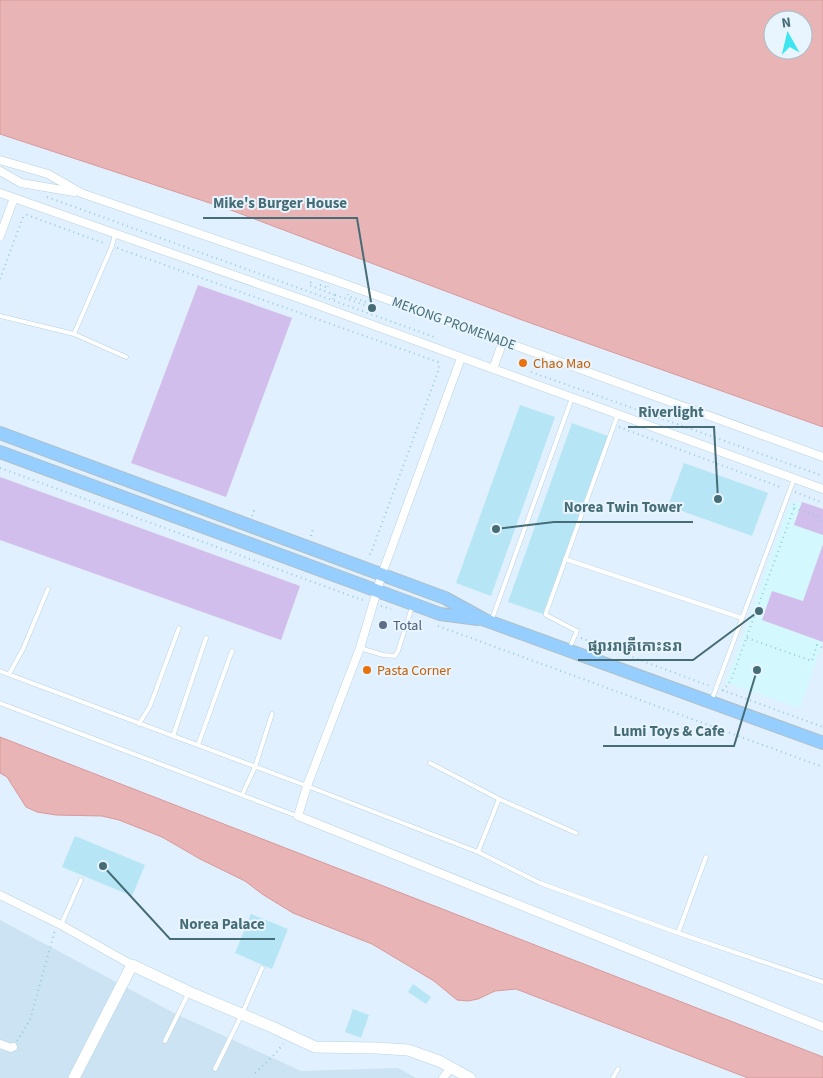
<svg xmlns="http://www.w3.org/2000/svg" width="823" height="1078" font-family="'Source Sans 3','Noto Sans Khmer',sans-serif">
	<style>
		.residential { fill: #cbe3f3 }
		.commercial { fill: #d3f9ff }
		.green { fill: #d2beec }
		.water { fill: #e8b4b5; stroke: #da999a; fill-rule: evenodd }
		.building { fill: #b6e6f5 }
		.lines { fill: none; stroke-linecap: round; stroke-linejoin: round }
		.lane-casing { stroke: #b7d2dd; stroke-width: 5 }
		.street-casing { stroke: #b7d2dd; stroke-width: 9 }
		.secondary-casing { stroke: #b4d5e3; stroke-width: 12 }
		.primary-casing { stroke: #aebfc3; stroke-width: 14 }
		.path { stroke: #99cbd9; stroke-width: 2; stroke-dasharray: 1 4; stroke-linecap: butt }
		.lane { stroke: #fff; stroke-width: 4 }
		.street { stroke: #fff; stroke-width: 8 }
		.secondary { stroke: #fff; stroke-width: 11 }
		.primary { stroke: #96ceff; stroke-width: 12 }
		.food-dot { fill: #e8710a; stroke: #e8f5ff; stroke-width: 2 }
		.service-dot { fill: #5c6f8a; stroke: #e8f5ff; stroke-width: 2 }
		.labels { text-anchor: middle; stroke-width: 4; stroke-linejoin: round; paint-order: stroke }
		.street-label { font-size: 14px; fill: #466d76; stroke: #e8f5ff }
		.food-label { font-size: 14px; fill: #c56008; stroke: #e8f5ff; text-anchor: start }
		.service-label { font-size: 14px; fill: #4e5e75; stroke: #e8f5ff; text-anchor: start }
		.leader { fill: none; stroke: #466d76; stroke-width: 2 }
		.callout-dot { fill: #466d76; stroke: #e8f5ff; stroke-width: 2 }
		.callout-label { font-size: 15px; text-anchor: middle; font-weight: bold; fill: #466d76; stroke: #e8f5ff; stroke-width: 4; stroke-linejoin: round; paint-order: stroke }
	</style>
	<rect width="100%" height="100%" fill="#e0f0fe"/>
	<path class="residential" d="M0,920L176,1014L301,1071L398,1068L416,1078H0Z"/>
	<path class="commercial" d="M802,502L794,524L823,535V544L803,602L762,620L823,642L800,708L726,683L790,503Z"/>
	<path class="green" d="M198,285L292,318L226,497L131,463Z
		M0,477L300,586L281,640L0,540Z
		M802,502L823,509V535L794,525Z
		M823,544V642L762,620L772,591L803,601Z"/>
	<path class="water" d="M0,0H823V427L522,320L228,209L0,134ZM773,20H803V50H773Z
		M0,737L823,1057V1078H748L516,989L495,991L478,999L468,1001L457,1000L434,981L372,944L293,913L262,894L245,881L200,859L162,837L119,820L102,816L56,815L37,812L26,807L7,777L0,773Z"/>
	<path class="building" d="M520,405L555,417L491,596L456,583Z
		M572,423L608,436L543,614L508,602Z
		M684,463L768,493L752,536L668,506Z
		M75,836L145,865L132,896L62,867Z
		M251,914L288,929L272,969L235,953Z
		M413,984L431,997L426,1004L408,992Z
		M353,1009L369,1015L361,1038L345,1032Z"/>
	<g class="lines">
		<g class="lane-casing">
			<path id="lane" d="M0,316L74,334L126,357
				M74,334L112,246L115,234
				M565,559L742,618
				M492,619L572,398
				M360,648L383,655L395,656L398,651L412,607
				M569,649L577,631L546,615V613L618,414
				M0,671L307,786L478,852L540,883L678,933L823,982
				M9,674L23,649L48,589
				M712,699L794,479
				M0,703L297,816
				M139,724L150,706L179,628
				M173,736L206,638
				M198,745L232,651
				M430,763L499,799L478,852
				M242,795L255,767L272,714
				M499,799L576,833
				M61,925L81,880
				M678,933L706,857
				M165,1041L188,994
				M215,1069L242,1014L262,968
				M613,1078L618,1069"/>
		</g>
		<g class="street-casing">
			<path id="street" d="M0,160L48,174L81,193L331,279L823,457
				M0,171L21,183L74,192
				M0,193L304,300L823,489
				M0,236L14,198
				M461,358L382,574L360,648L307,786L298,816L823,1027
				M493,369L503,341
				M0,895L61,925L132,965
				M0,1044L11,1048L13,1047
				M443,1078L451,1068"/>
		</g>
		<g class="secondary-casing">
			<path id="secondary" d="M74,1078L132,965L189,992L272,1027L315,1047L376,1048L408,1050L439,1061L470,1078"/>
		</g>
		<g class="primary-casing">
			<path id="primary" d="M0,433L445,598L485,620L823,743
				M0,452L440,614L478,619"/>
		</g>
		<path class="path" d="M47,197L437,338
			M117,248L438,362L439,369L371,553L367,557
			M0,279L23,217L27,215L106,244
			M311,282L309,285L335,295L333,300
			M320,285L328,288V286
			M335,295L365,305L366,302L348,296V294
			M531,372L823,476
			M619,427L783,488
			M0,468L365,601
			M795,492L823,503
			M794,508L819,517L823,524
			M252,516L255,508
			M311,536L313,529
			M381,606L391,609
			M438,626L823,767
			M581,638L710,686
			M747,638L812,661L817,645L823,648
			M722,690L823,727
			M723,691L731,680L794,508V500
			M17,1041L30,1020L55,930
			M255,1073L276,1053L283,1044"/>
		<use href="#lane" class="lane"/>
		<use href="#street" class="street"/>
		<use href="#secondary" class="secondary"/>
		<use href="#primary" class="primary"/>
	</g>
	<g class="food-dot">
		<circle cx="523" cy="363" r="5"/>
		<circle cx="367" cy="670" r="5"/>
	</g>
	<circle class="service-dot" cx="383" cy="625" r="5"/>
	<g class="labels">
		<g class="street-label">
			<text transform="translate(454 323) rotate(20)" y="5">MEKONG PROMENADE</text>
		</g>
		<g class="food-label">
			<text x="533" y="368">Chao Mao</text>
			<text x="377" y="675">Pasta Corner</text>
		</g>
		<g class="service-label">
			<text x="393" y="630">Total</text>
		</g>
	</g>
	<path class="leader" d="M372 308L357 218H203M718 499L714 427H628M496 529L554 522H693M759 611L693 660H578M757 670L734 746H603M103 866L170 939H275"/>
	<g class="callout-dot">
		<circle cx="372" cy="308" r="5"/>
		<circle cx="718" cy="499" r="5"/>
		<circle cx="496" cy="529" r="5"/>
		<circle cx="759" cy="611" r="5"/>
		<circle cx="757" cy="670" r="5"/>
		<circle cx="103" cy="866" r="5"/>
	</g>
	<g class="callout-label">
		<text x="280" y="208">Mike's Burger House</text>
		<text x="671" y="417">Riverlight</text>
		<text x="623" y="512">Norea Twin Tower</text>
		<text x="635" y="651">ផ្សាររាត្រីកោះនរា</text>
		<text x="669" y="736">Lumi Toys &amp; Cafe</text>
		<text x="222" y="929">Norea Palace</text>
	</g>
	<g transform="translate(788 35) rotate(352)"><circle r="24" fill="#e8f5ff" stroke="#a7bfc8"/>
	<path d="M0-4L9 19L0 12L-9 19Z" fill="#3de5f0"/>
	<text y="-8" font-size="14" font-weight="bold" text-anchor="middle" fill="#466d76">N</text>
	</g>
</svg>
